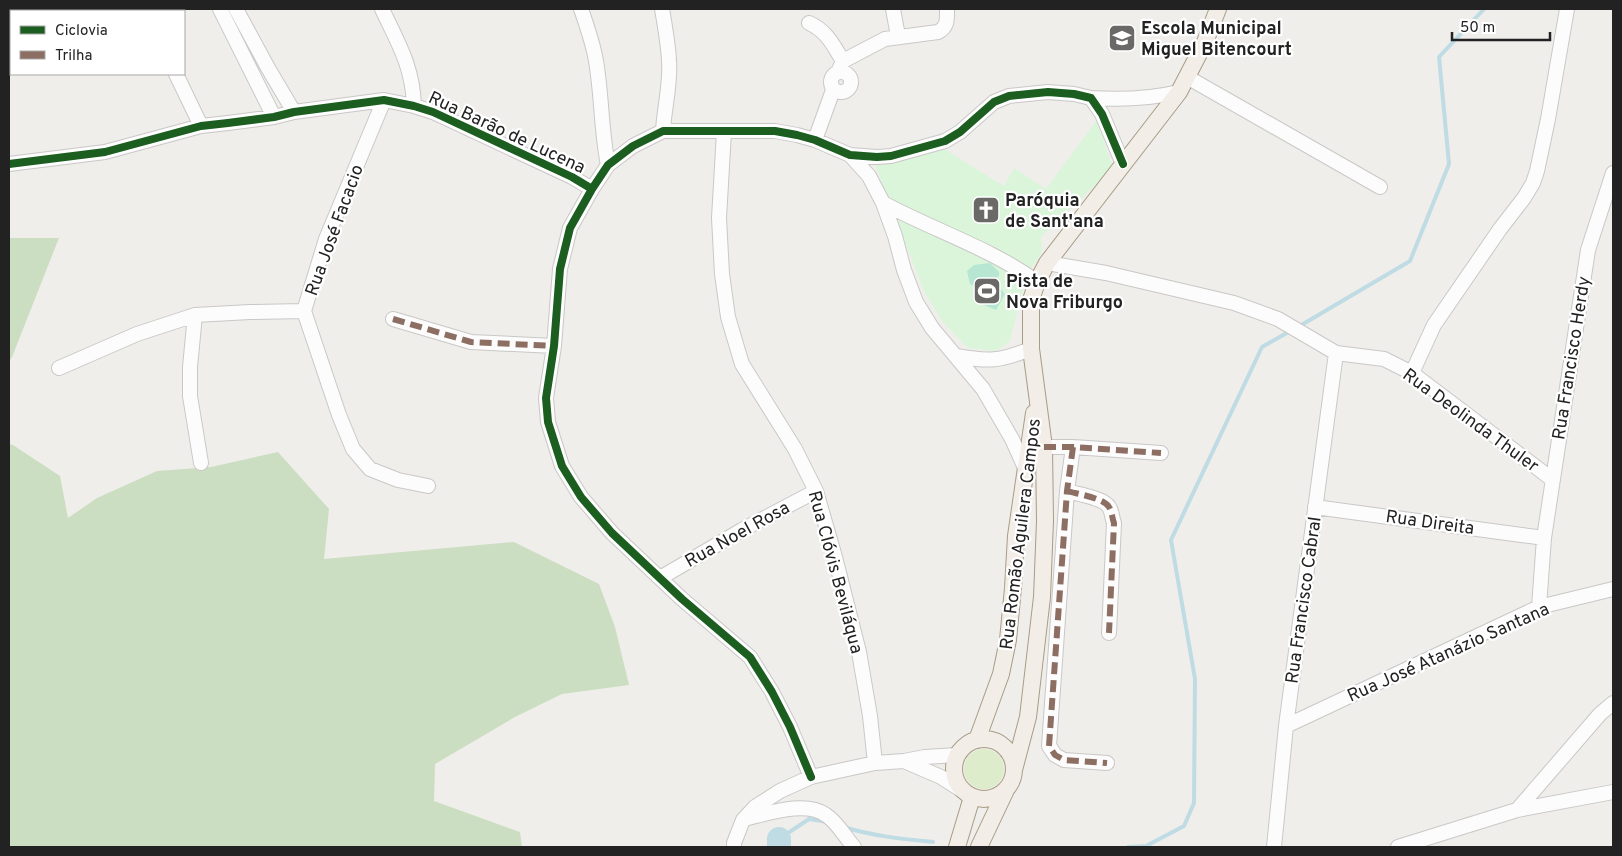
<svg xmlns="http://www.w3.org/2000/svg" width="1622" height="856" font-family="Overpass,sans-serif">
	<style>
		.grass { fill: #ddeccb }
		.forest { fill: #cbdec1 }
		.park { fill: #daf5da }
		.pitch { fill: #b7e6d2 }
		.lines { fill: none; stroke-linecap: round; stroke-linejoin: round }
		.stream { stroke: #bfdbe3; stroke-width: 4 }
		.river { stroke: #bfdbe3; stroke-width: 24 }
		.minor-casing { stroke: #c9c8c7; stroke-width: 16 }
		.major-casing { stroke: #a79c86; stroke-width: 18 }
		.minor { stroke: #fdfcfc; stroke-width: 14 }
		.major { stroke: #f3ede7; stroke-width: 16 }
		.quiet { stroke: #8d6e63; stroke-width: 6; stroke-dasharray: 12 6; stroke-linecap: butt }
		.cycleway-casing { stroke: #fff; stroke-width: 11 }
		.cycleway { stroke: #1b5e20; stroke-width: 8 }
		.labels { text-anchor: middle; stroke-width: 4.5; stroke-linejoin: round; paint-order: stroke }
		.poi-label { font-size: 18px; font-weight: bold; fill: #222; stroke: #fff; text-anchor: start }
		.street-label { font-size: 18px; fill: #222; stroke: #fff }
	</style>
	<rect width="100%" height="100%" fill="#f0eeeb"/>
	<path class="grass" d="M964 769a20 20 0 1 1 40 0a20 20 0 1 1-40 0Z"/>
	<path class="forest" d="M9,238H59L12,357L9,362Z
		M9,444L13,445L60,476L68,518L97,498L157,471L211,467L278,452L329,509L324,559L514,542L599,584L615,627L629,685L562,694L515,717L435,764L434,801L520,832L522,847H9Z"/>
	<path class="park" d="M1097,120L1113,168L1041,237L1042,252L1026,276L1010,341L996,351L968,348L942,321L924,291L874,162L941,147L1004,186L1014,168L1046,189Z"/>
	<path class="pitch" d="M990,263L999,272V276L987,283L988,286L995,282L1005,294L996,310L979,303L977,288L970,284L967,271L974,265Z"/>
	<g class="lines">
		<path class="stream" d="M1298,327L1410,261L1449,164L1439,57L1484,9
			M844,827C872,836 903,839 933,842
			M779,839L809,819L828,822
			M1128,847L1146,846L1184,826L1194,803L1195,679L1171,540L1262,347L1292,330"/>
		<path class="river" d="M779,847V839"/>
		<g class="minor-casing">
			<path id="minor" d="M145,9L146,11
				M220,9L274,117
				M236,9L268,68L294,112
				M382,9C398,43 413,67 414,106
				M581,9C587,26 593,43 596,61C602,96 601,131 608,165
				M662,9C665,26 668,43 669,60C671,84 664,108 663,131
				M893,9L898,36
				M809,23C827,31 833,45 843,61
				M831 82a10 10 0 1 1 20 0a10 10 0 1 1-20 0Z
				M838,72L843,61L885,39L938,32C948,27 947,19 947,9
				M176,74L201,126
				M1187,77L1380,187
				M1091,98C1121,100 1149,99 1179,92
				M384,100L326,239L304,311L339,415L353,449L370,469L398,480L428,486
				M724,132L719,218L722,274L728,317L742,364L795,449L816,491L835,557L859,652L870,716L875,763
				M815,140L833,90
				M850,155L869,176L883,203L895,236L904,270L916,302L932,328L983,389L1012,439L1025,468
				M9,164L105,152L201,126L228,123L274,117L294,112L384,100L414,106L433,112L572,177L592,189
				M883,203C933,230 992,249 1037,282
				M1047,263L1106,273L1234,303L1278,319L1336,353L1384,359L1412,373L1553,480
				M195,315L190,367V396L201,463
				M393,319L471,342L554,346
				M956,356C990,362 999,361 1031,349
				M59,368L137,334L195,315L250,312L304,311
				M1412,373L1434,325L1500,229L1524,198L1533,183L1537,171L1548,119L1567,9
				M1044,447H1073L1161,453
				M1073,447L1067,491L1049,746L1055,755L1064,760L1107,763
				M1067,491C1077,494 1104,498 1109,507C1112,511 1112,518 1114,523L1109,633
				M1315,507L1544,538
				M660,578L742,530L816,491
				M1539,607L1544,538L1588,250L1613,173
				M1286,726L1539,607L1613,589
				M904,761L941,777L963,791
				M811,777L790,727L772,692L750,657L682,599L612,533L581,497L562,466L548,422L546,398L554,346L560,269L570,228L592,189L608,165L633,146L663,131H775L797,135L815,140L850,155L877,157L891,156L945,141L960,132L994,102L1009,96L1048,92L1074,94L1091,98L1102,114L1123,164
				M1517,810L1600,714L1613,703
				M744,819C767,814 805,800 826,815C838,823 845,837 854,847
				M734,847V843L743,820L755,807L780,791L811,777L875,763L904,761L925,757L957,755
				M1274,847L1286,726L1336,353
				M1398,847L1517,810L1613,792"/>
		</g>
		<g class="major-casing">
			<path id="major" d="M954 769a30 30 0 1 1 60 0a30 30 0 1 1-60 0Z
				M977,740L1001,674L1008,640L1013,588L1016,536L1034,413
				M1014,770L1028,717L1042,597L1045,521L1044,447L1031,349V300L1037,282L1047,263L1179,92L1205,42L1218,9
				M957,847L972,797
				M979,847L1006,790"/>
		</g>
		<use href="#minor" class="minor"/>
		<use href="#major" class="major"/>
		<path class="quiet" d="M393,319L471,342L554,346
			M1044,447H1073L1161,453
			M1073,447L1067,491L1049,746L1055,755L1064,760L1107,763
			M1067,491C1077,494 1104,498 1109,507C1112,511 1112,518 1114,523L1109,633"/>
		<g class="cycleway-casing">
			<path id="cycleway" d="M9,164L105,152L201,126L228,123L274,117L294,112L384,100L414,106L433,112L572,177L592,189
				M811,777L790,727L772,692L750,657L682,599L612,533L581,497L562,466L548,422L546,398L554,346L560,269L570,228L592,189L608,165L633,146L663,131H775L797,135L815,140L850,155L877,157L891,156L945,141L960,132L994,102L1009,96L1048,92L1074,94L1091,98L1102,114L1123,164"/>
		</g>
		<use href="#cycleway" class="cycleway"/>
	</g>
	<defs>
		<g id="school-square" transform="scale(1.4375)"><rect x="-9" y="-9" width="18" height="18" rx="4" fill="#6a6968" stroke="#fff"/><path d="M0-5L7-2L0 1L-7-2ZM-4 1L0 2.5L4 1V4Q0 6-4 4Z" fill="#fff"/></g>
		<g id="church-square" transform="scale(1.4375)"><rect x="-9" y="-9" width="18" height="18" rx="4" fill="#6a6968" stroke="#fff"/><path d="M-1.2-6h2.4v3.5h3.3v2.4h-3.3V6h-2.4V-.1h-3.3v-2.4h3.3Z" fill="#fff"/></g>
		<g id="stadium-square" transform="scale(1.4375)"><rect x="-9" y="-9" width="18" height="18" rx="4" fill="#6a6968" stroke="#fff"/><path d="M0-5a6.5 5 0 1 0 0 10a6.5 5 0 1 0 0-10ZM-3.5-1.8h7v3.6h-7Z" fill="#fff"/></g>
	</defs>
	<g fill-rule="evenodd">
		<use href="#school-square" x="1122" y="38"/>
		<use href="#church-square" x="986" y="210"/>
		<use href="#stadium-square" x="987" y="291"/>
	</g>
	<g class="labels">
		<g class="poi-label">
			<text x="1141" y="34">Escola Municipal<tspan x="1141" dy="21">Miguel Bitencourt</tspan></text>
			<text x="1005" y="206">Paróquia<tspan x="1005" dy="21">de Sant'ana</tspan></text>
			<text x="1006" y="287">Pista de<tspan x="1006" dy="21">Nova Friburgo</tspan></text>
		</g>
		<g class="street-label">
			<text transform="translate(507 132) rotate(25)" y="6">Rua Barão de Lucena</text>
			<text transform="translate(334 230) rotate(-70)" y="6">Rua José Facacio</text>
			<text transform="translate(1571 358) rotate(-81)" y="6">Rua Francisco Herdy</text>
			<text transform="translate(1471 420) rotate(36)" y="6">Rua Deolinda Thuler</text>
			<text transform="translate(1430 522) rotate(8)" y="6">Rua Direita</text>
			<text transform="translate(737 534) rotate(-29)" y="6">Rua Noel Rosa</text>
			<text transform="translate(1020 534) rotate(-83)" y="6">Rua Romão Aguilera Campos</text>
			<text transform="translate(836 572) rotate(75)" y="6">Rua Clóvis Beviláqua</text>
			<text transform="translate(1303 600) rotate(-82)" y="6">Rua Francisco Cabral</text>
			<text transform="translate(1448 652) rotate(-24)" y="6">Rua José Atanázio Santana</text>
		</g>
	</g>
	<rect width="1622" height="856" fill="none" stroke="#222222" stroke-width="20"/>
	<rect x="10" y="10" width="175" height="65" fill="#ffffff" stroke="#a7a7a7"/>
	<rect x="20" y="26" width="25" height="8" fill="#1b5e20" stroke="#a7a7a7"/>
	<text x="55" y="35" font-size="15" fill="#222222">Ciclovia</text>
	<rect x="20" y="51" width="25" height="8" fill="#8d6e63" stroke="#a7a7a7"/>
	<text x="55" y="60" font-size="15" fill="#222222">Trilha</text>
	<path d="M1452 32v8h98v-8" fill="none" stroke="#222222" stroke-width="2.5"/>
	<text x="1460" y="32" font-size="15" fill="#222222" stroke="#ffffff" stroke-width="4" paint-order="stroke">50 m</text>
</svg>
